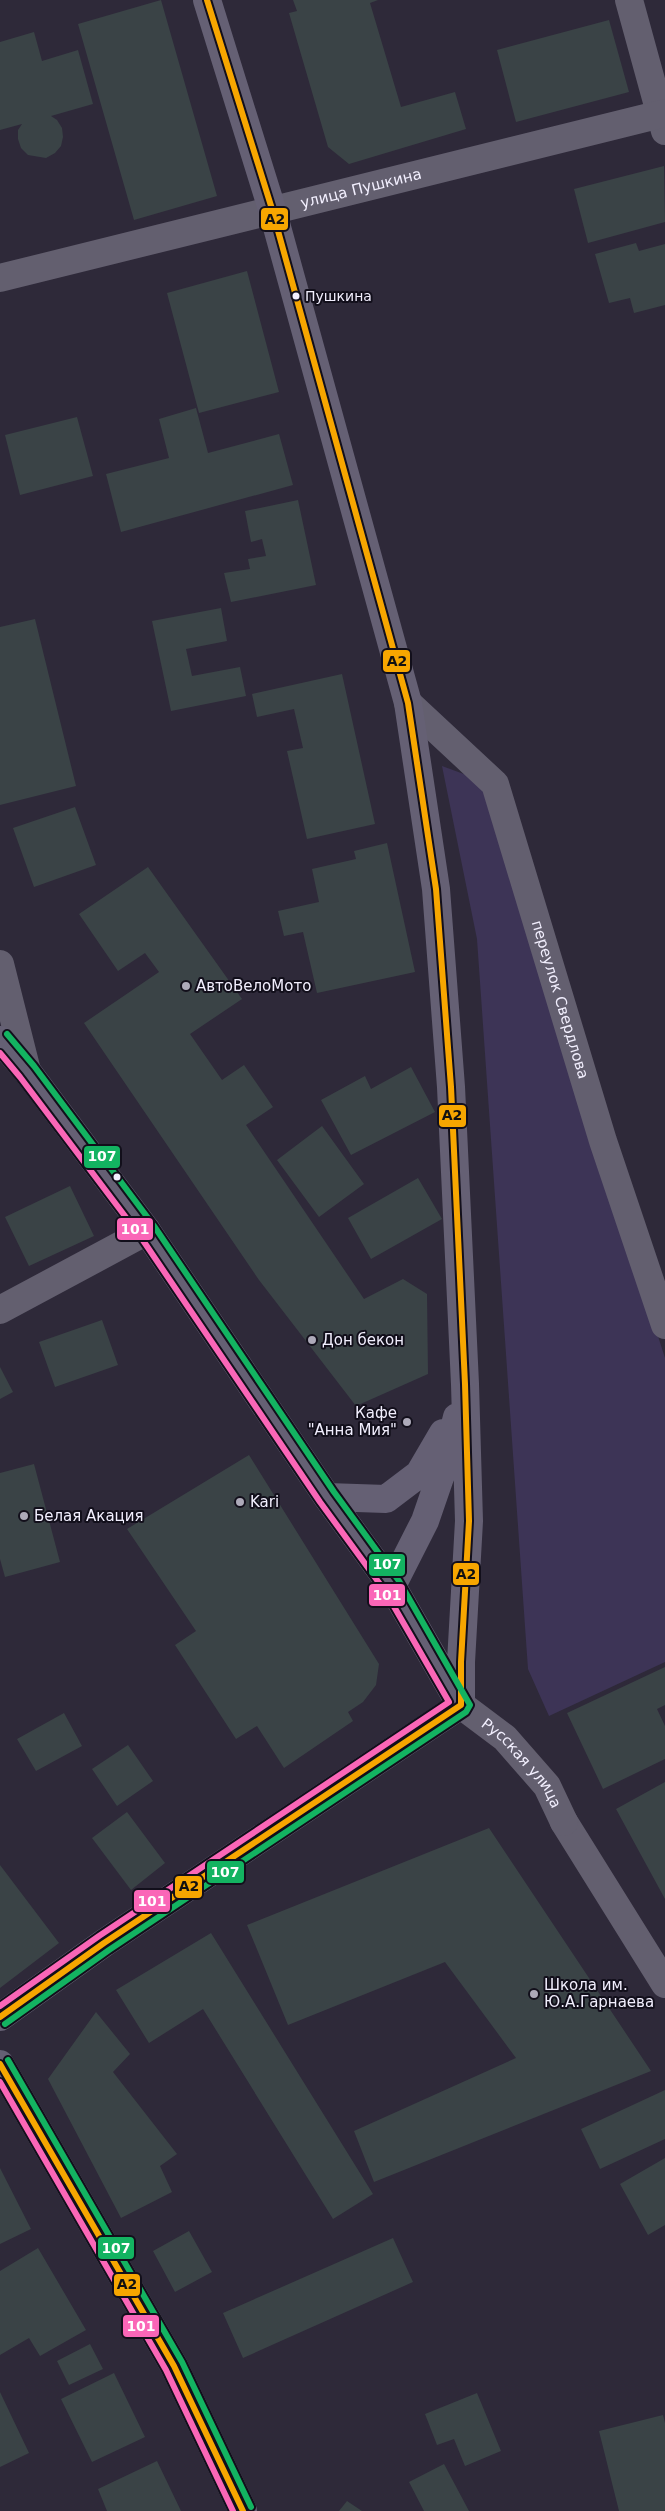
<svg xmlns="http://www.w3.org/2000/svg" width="665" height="2511" font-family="'DejaVu Sans',sans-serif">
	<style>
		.green { fill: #3d3456 }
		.building { fill: #3a4346 }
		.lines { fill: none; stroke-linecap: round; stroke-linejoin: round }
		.pedestrian { stroke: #635f6f; stroke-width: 28 }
		.minor { stroke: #635f6f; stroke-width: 28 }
		.secondary { stroke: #656074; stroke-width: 28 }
		.bus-1-casing { stroke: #120f1b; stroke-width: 10 }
		.bus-2-casing { stroke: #120f1b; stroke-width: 10 }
		.bus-3-casing { stroke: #120f1b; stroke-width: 10 }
		.bus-1 { stroke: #f7a600; stroke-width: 6 }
		.bus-2 { stroke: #fa66b7; stroke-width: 6 }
		.bus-3 { stroke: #13b361; stroke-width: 6 }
		.bus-dot { fill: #f2effe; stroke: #120f1b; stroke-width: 2 }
		.poi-dot { fill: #adaab9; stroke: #120f1b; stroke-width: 2 }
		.labels { text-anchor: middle; stroke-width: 4; stroke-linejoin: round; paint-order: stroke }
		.bus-label { font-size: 14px; fill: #f2effe; stroke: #120f1b; text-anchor: start }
		.street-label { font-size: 15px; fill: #f2effe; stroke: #120f1b }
		.poi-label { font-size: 15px; fill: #f2effe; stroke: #120f1b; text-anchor: start }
		.line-badge { stroke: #120f1b; stroke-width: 2 }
		.badge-label { font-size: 14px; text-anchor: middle; font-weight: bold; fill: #fff }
		.pale-badge-label { font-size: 14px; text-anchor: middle; font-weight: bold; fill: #111 }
	</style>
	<rect width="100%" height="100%" fill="#2e2939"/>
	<path class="green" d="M442,766L480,780L665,1358V1662L549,1716L528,1669L477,939Z"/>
	<path class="building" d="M161,0L217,196L134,220L78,24Z
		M293,0H378L370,3L401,107L455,92L466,129L349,164L328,147L289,13L297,11Z
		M609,20L629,92L516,122L497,50Z
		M34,32L42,61L78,50L93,104L51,116L57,120L62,128L63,137L61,146L55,153L46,158L28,155L21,148L18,139V130L22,124L0,130V42Z
		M664,166L665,222L588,243L574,189Z
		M636,243L639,251L665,244V305L634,313L630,298L609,303L595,254Z
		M247,271L279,392L199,413L167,293Z
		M196,408L208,453L279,434L293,485L121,532L106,474L169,458L159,419Z
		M77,417L93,476L20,495L5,435Z
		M298,500L316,585L231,602L224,573L250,569L248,559L266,556L262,539L251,542L245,511Z
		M221,608L227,641L186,649L192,676L240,667L246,696L171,711L152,621Z
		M35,619L76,786L0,805V627Z
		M342,674L375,824L307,839L287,751L303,748L294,709L257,717L252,694Z
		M75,807L96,865L34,887L13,828Z
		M387,843L415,972L317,993L303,932L284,936L278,911L319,902L312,869L356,859L354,851Z
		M148,867L242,999L190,1034L222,1080L244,1065L273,1107L246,1125L364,1299L403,1279L427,1294L428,1374L356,1406L259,1280L84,1023L159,972L145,953L118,971L79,914Z
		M411,1067L435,1112L351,1155L321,1100L365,1076L371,1089Z
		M322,1126L364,1184L319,1217L277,1160Z
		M418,1178L442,1219L371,1259L348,1218Z
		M70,1186L94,1236L29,1266L5,1217Z
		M102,1320L118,1365L55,1387L39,1342Z
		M0,1367L13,1392L0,1399Z
		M249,1455L379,1664L376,1685L363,1702L348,1712L353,1721L284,1768L257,1726L236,1739L175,1645L196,1631L127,1529Z
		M34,1464L60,1562L5,1577L0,1559V1473Z
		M665,1667V1705L657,1709L665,1726V1759L603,1789L567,1713Z
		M64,1713L82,1746L36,1771L17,1739Z
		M128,1745L153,1781L117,1806L92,1769Z
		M665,1782V1899L616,1809Z
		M127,1812L165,1863L131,1890L92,1838Z
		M489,1828L651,2071L374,2182L354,2131L516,2058L445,1962L288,2025L247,1925Z
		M0,1865L59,1943L0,1988Z
		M211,1933L373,2194L333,2219L203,2009L149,2043L116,1990Z
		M96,2012L130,2054L113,2072L177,2154L160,2166L172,2192L121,2218L48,2079Z
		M665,2090V2139L600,2169L581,2129Z
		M665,2158V2225L648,2235L620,2184Z
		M0,2168L31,2229L0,2244Z
		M189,2231L212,2272L175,2292L153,2251Z
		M393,2238L413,2282L243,2358L223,2313Z
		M38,2248L86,2330L40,2356L29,2338L0,2355V2271Z
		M90,2344L103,2369L69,2385L57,2361Z
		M114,2373L145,2437L92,2462L61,2399Z
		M0,2392L29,2453L0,2467Z
		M477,2393L501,2451L465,2466L454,2439L437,2445L425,2414Z
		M663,2415L665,2423V2511H619L599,2431Z
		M157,2461L181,2511H107L98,2489Z
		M444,2464L469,2511H424L409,2482Z
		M347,2501L362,2511H339Z"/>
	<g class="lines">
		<path class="pedestrian" d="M564,1822L665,1984"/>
		<g class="minor">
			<path d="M629,0L665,131"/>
			<path id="s1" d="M0,278L665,113"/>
			<path id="s2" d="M408,703L495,784L603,1141L665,1325"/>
			<path d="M0,964L27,1071"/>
			<path d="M0,1310L147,1231"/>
			<path id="s3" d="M461,1705L505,1738L547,1786L564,1822"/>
		</g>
		<path class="secondary" d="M207,0L272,209L408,703L436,889L451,1087L465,1384L469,1521L461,1662V1705
			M0,1040L27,1071L147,1231L327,1497L392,1586L460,1704
			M327,1497L386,1499L419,1474L443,1433
			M392,1586L425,1521L446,1460L457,1417
			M0,2017L104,1943L461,1705
			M0,2064L174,2366L243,2511"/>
		<g class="bus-1-casing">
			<path id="bus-1" d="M0,2017L104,1943L461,1705V1662L469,1521L465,1384L451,1087L436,889L408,703L272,209L207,0
				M0,2064L174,2366L243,2511"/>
		</g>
		<g class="bus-2-casing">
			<path id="bus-2" d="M0,1053L20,1077L140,1236L320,1502L385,1591L449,1702L99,1936L0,2006
				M0,2082L166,2370L233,2511"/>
		</g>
		<g class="bus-3-casing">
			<path id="bus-3" d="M5,2024L109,1950L466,1712L470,1705L399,1581L334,1492L154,1226L34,1066L7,1034
				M8,2060L182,2362L251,2507"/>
		</g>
		<use href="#bus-1" class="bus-1"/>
		<use href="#bus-2" class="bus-2"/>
		<use href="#bus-3" class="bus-3"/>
	</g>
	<g class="bus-dot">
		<circle cx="296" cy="296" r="4.5"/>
		<circle cx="117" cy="1177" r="4.5"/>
	</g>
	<g class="poi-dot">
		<circle cx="186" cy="986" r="5"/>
		<circle cx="312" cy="1340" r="5"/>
		<circle cx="407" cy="1422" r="5"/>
		<circle cx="240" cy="1502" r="5"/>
		<circle cx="24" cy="1516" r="5"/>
		<circle cx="534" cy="1994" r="5"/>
	</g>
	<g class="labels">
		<g class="bus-label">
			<text x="305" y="301">Пушкина</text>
		</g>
		<g class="street-label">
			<text dy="5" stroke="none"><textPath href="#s1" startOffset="372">улица Пушкина</textPath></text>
			<text dy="5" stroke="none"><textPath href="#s2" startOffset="344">переулок Свердлова</textPath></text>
			<text dy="5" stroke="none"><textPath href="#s3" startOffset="85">Русская улица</textPath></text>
		</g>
		<g class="poi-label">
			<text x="196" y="991">АвтоВелоМото</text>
			<text x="322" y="1345">Дон бекон</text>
			<text x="397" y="1418" text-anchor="end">Кафе<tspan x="397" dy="17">"Анна Мия"</tspan></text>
			<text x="250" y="1507">Kari</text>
			<text x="34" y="1521">Белая Акация</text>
			<text x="544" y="1990">Школа им.<tspan x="544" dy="17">Ю.А.Гарнаева</tspan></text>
		</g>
	</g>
	<g class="line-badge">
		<rect x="260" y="207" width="29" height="24" rx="5" fill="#f7a600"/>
		<rect x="382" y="649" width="29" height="24" rx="5" fill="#f7a600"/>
		<rect x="438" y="1104" width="29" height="24" rx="5" fill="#f7a600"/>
		<rect x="83" y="1145" width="38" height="24" rx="5" fill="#13b361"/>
		<rect x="116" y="1217" width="38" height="24" rx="5" fill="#fa66b7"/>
		<rect x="368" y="1553" width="38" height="24" rx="5" fill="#13b361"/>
		<rect x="452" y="1562" width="28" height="24" rx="5" fill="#f7a600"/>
		<rect x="368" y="1583" width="38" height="24" rx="5" fill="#fa66b7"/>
		<rect x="206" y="1860" width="39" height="24" rx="5" fill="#13b361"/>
		<rect x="174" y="1875" width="29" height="24" rx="5" fill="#f7a600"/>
		<rect x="133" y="1889" width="38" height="24" rx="5" fill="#fa66b7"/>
		<rect x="97" y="2236" width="38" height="24" rx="5" fill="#13b361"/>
		<rect x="113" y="2273" width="28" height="24" rx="5" fill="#f7a600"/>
		<rect x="122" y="2314" width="38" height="24" rx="5" fill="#fa66b7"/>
	</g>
	<g class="badge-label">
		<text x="102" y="1161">107</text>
		<text x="135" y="1234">101</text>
		<text x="387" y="1569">107</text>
		<text x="387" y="1600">101</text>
		<text x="225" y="1877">107</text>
		<text x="152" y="1906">101</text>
		<text x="116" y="2253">107</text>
		<text x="141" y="2331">101</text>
	</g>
	<g class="pale-badge-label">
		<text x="275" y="224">A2</text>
		<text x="397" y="666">A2</text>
		<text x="452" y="1120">A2</text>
		<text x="466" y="1579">A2</text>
		<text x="189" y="1891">A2</text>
		<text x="127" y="2289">A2</text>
	</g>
</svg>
